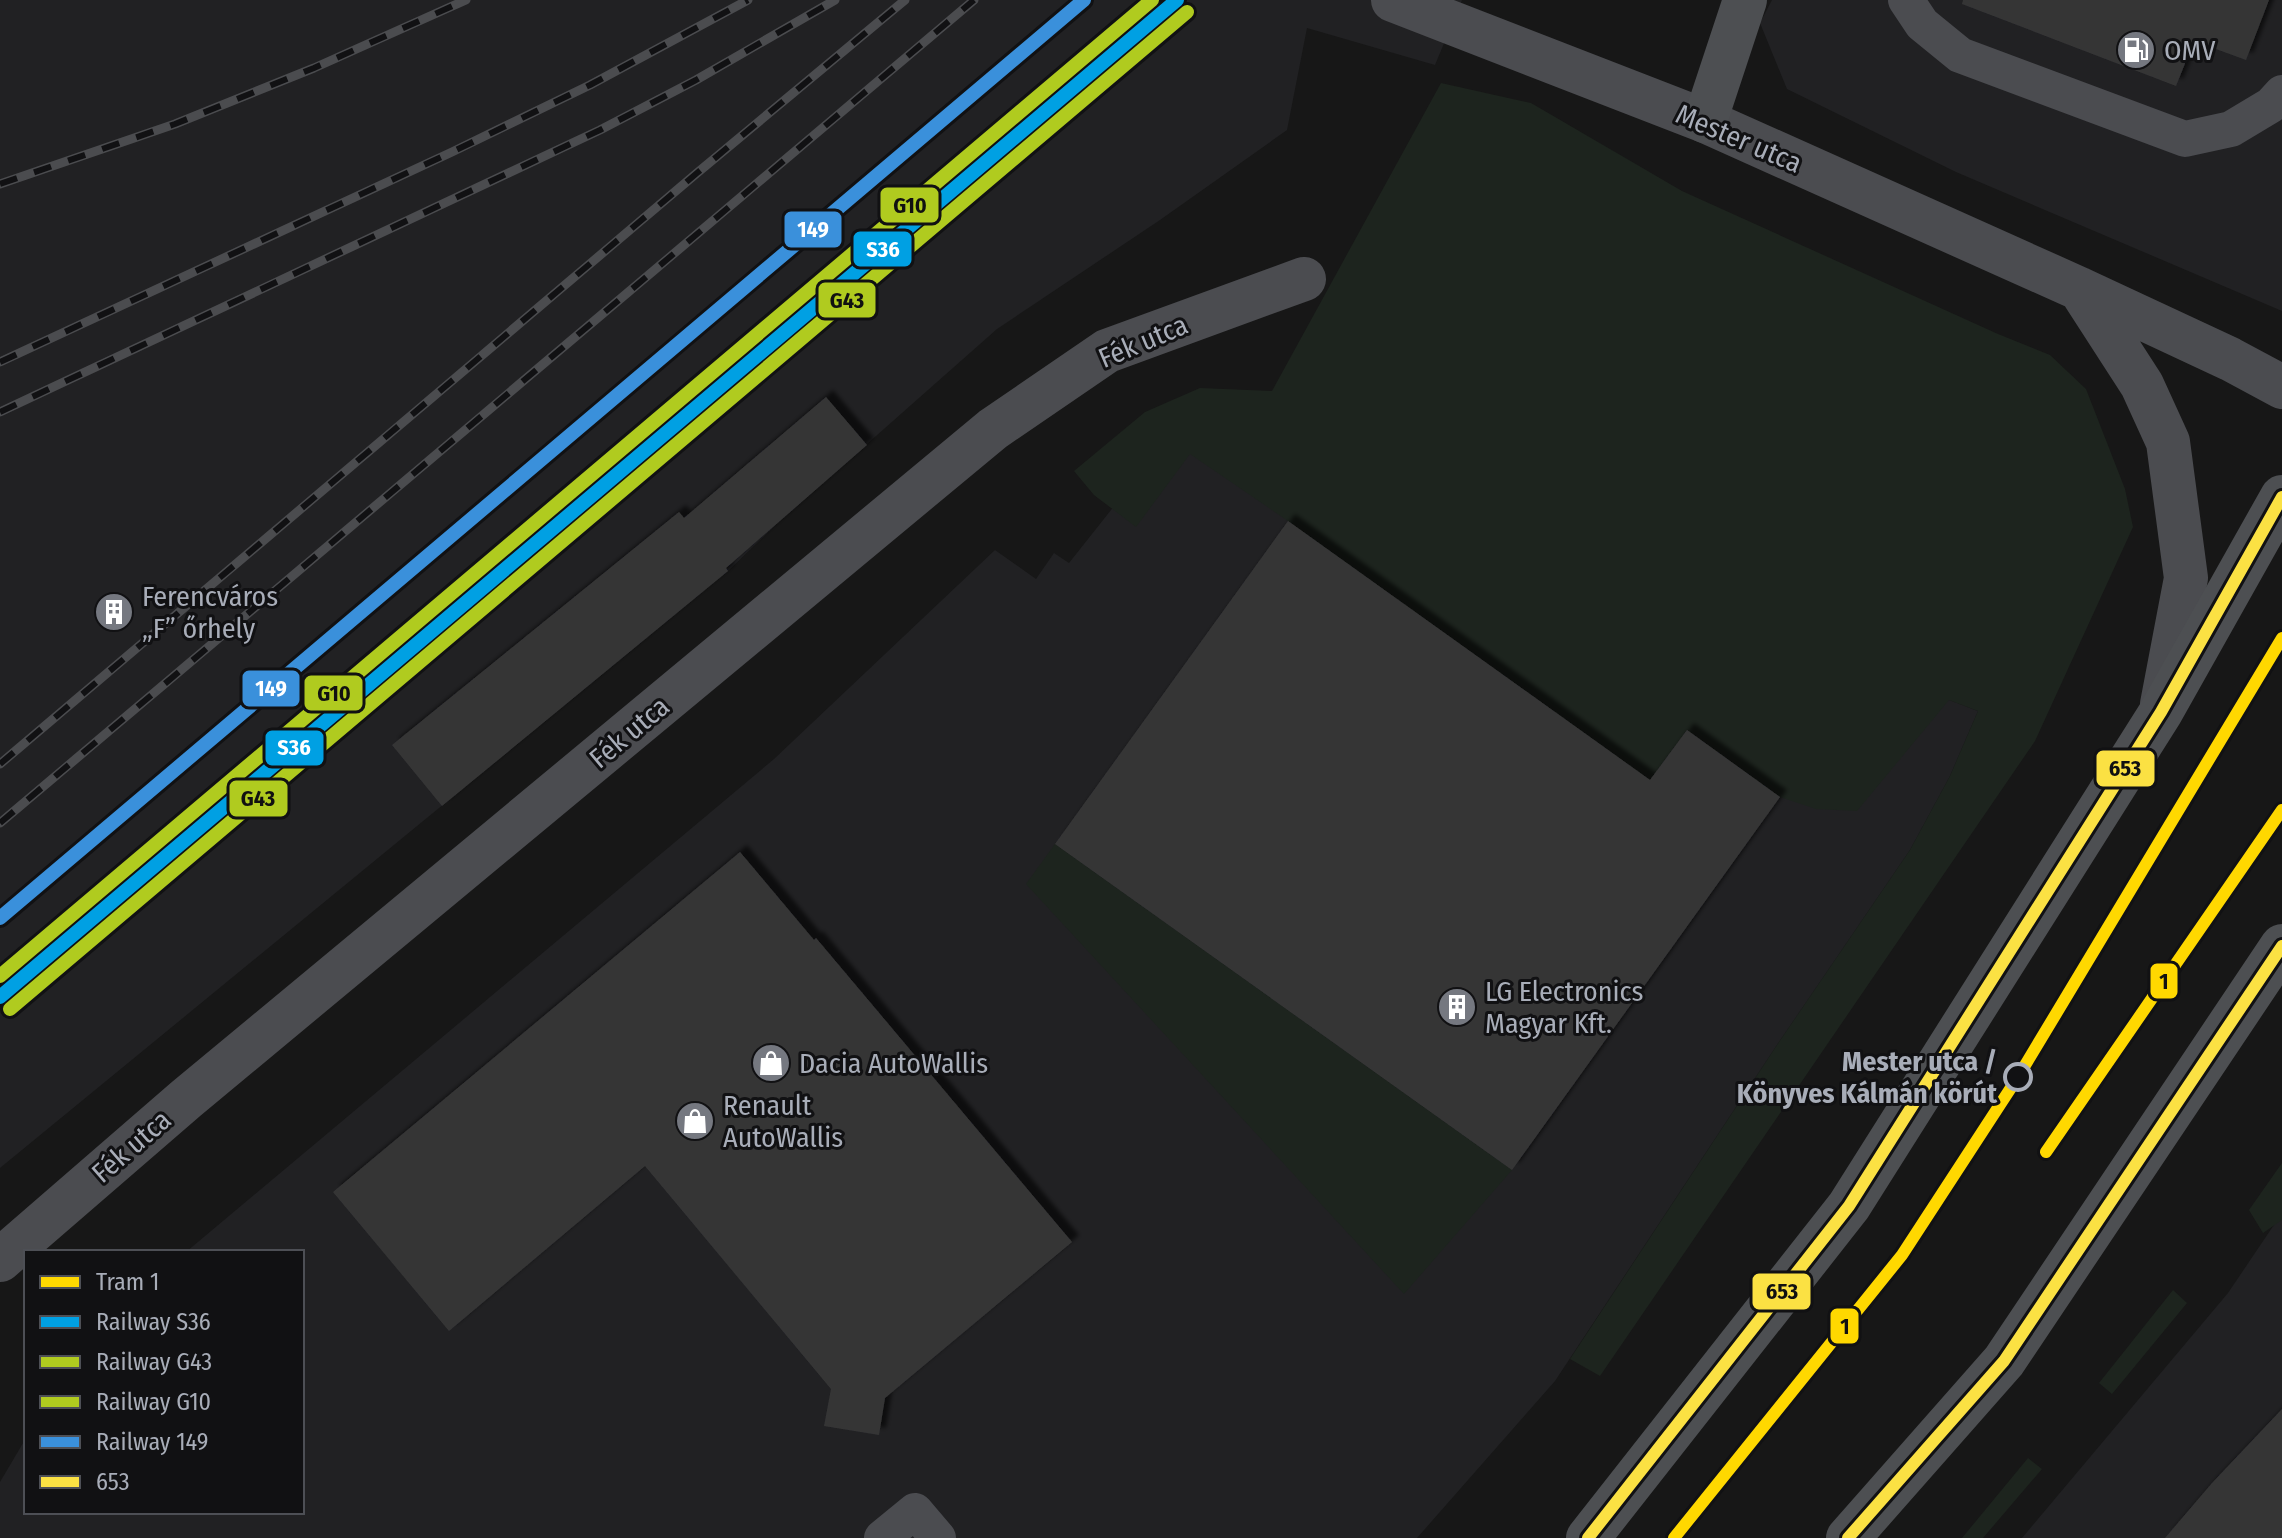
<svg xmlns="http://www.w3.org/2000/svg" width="2282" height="1538" font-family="'Fira Sans Condensed',sans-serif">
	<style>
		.built { fill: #212123 }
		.green { fill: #1d241e }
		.building { fill: #353536; filter: url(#shadow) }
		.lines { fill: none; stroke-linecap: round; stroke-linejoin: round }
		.service { stroke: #4b4c50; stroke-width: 36 }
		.minor { stroke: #4b4c50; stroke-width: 44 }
		.tertiary { stroke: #4b4c50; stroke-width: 44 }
		.primary { stroke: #4d4f52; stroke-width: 44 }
		.rail-casing { stroke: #4b4c4f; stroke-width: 9 }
		.rail { stroke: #111113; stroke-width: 6; stroke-dasharray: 18; stroke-linecap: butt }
		.bus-1-casing { stroke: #111113; stroke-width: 18 }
		.bus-1 { stroke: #fbe143; stroke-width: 12 }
		.rail-1-casing { stroke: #111113; stroke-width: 20 }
		.rail-2-casing { stroke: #111113; stroke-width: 20 }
		.rail-3-casing { stroke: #111113; stroke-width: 20 }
		.rail-4-casing { stroke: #111113; stroke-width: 20 }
		.rail-1 { stroke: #00a0e3; stroke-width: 14 }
		.rail-2 { stroke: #b0cb1f; stroke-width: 14 }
		.rail-3 { stroke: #b0cb1f; stroke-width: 14 }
		.rail-4 { stroke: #3a90db; stroke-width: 14 }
		.tram-1-casing { stroke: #111113; stroke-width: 18 }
		.tram-1 { stroke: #ffd800; stroke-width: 12 }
		.stop-dot { fill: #111113; stroke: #a8adb8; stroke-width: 4 }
		.labels { text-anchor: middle; stroke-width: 6; stroke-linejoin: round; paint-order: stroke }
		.poi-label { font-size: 28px; fill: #a8adb8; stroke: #111113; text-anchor: start }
		.street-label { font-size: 28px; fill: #a8adb8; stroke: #111113 }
		.stop-label { font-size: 28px; font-weight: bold; fill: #a8adb8; stroke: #111113; text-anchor: end }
		.line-badge { stroke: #111113; stroke-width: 3 }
		.badge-label { font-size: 22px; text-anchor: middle; font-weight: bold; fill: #fff }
		.pale-badge-label { font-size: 22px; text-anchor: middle; font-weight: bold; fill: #111 }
	</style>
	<defs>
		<filter id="shadow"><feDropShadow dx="7" dy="-7" stdDeviation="2" flood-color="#0009"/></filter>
	</defs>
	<rect width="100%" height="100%" fill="#171717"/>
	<path class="built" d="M0,0H1462L1435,65L1307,28L1287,130L1160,220L997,329L781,520L728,571L0,1168Z
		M1772,0H2282V311L1956,172L1787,89L1760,23Z
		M1183,406L1978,711L1950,776L1910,850L1777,1045L1555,1381L1417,1538H0V1482L26,1438V1512H302V1252H186L774,759L995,550L1036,579L1054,553L1069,563L1111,510Z
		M2282,1213V1538H2022L2228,1293Z"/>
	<path class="green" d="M1441,83L1531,103L1682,191L1998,334L2050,355L2086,389L2125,489L2133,527L2035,741L1600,1376L1570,1359L1777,1045L1910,850L1950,776L1978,711L1949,700L1857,811L1816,809L1780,797L1687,730L1650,780L1288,521L1190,454L1136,527L1094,495L1074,471L1145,412L1200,388L1272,391Z
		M1055,844L1512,1170L1404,1294L1026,884Z
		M2282,1163V1220L2263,1233L2249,1210Z
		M2173,1290L2187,1303L2112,1394L2099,1383Z
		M2028,1458L2042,1469L1983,1538H1962Z"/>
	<path class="building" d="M1963,0H2269L2246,60L2194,41L2176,86L1962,4Z
		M826,397L867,445L726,568L728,571L442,806L392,745L679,512L684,518Z
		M1288,521L1650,780L1687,730L1780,797L1512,1170L1055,844Z
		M740,852L814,940L816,938L1072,1242L885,1398L879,1435L824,1426L831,1389L645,1166L449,1331L333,1192Z
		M2282,1409V1538H2165L2212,1483Z"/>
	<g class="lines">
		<path class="service" d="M1906,0L1922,24L1960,55L2185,139L2231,129L2271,105L2282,93
			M882,1538L915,1511L938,1538"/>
		<path class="minor" d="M0,1260L186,1099L993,429L1107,351L1304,279"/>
		<path class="tertiary" d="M1393,0L1705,121L2080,289L2230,359L2282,387
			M2080,289L2142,385L2168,442L2186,578L2162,704"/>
		<path class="primary" d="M1705,121L1745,0
			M1588,1538L1849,1206L2161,712L2282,497
			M1848,1538L2004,1361L2282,946"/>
		<g class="rail-casing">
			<path id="rail" d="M0,184L175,124L314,68L466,0
				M0,362L452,152L590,85L748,0
				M0,412L600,130L696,80L835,0
				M0,764L697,173L905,0
				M0,823L974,0"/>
		</g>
		<use href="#rail" class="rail"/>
		<g class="bus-1-casing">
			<path id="bus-1" d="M1588,1538L1849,1206L2161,712L2282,497
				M1848,1538L2004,1361L2282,946"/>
		</g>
		<use href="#bus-1" class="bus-1"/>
		<g class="rail-1-casing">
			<path id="rail-1" d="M0,997L1177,0"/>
		</g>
		<g class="rail-2-casing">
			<path id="rail-2" d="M10,1009L1187,12"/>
		</g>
		<g class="rail-3-casing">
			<path id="rail-3" d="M0,976L1152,0"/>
		</g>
		<g class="rail-4-casing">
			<path id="rail-4" d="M0,918L1084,0"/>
		</g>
		<use href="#rail-1" class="rail-1"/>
		<use href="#rail-2" class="rail-2"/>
		<use href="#rail-3" class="rail-3"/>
		<use href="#rail-4" class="rail-4"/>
		<g class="tram-1-casing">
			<path id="tram-1" d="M2046,1152L2282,810
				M1674,1538L1902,1255L2018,1077L2282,638"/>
		</g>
		<use href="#tram-1" class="tram-1"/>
	</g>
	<defs>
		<g id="fuel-disc" transform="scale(2)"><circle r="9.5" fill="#757880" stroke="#111113"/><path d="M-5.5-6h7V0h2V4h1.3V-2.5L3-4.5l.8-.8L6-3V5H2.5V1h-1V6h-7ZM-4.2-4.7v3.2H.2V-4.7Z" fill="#fff"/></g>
		<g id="building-disc" transform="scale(2)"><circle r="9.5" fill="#757880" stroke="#111113"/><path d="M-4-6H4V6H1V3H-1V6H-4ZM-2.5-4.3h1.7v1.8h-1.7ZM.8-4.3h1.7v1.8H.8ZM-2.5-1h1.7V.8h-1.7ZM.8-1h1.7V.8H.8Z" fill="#fff"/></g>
		<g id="shop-disc" transform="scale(2)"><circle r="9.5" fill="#757880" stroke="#111113"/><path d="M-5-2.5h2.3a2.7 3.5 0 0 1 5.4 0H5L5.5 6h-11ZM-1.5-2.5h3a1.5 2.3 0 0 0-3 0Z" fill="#fff"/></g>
	</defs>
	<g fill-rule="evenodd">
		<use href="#fuel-disc" x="2136" y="50"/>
		<use href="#building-disc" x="114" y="612"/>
		<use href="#building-disc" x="1457" y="1007"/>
		<use href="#shop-disc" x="771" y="1063"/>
		<use href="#shop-disc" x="695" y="1121"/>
	</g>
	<circle class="stop-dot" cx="2018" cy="1077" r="13"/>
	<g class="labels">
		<g class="poi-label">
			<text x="2164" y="60">OMV</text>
			<text x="142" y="606">Ferencváros<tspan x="142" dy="32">„F” őrhely</tspan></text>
			<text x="1485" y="1001">LG Electronics<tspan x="1485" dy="32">Magyar Kft.</tspan></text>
			<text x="799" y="1073">Dacia AutoWallis</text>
			<text x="723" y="1115">Renault<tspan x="723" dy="32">AutoWallis</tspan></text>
		</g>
		<g class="street-label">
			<text transform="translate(1739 138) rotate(23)" y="10">Mester utca</text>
			<text transform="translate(1143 341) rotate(-23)" y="10">Fék utca</text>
			<text transform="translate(629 732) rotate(-40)" y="10">Fék utca</text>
			<text transform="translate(131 1146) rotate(-41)" y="10">Fék utca</text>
		</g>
		<g class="stop-label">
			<text x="1997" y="1071">Mester utca /<tspan x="1997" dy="32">Könyves Kálmán körút</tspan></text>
		</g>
	</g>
	<g class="line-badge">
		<rect x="879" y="186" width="61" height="38" rx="8" fill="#b0cb1f"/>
		<rect x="783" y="210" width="60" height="39" rx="8" fill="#3a90db"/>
		<rect x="852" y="230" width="61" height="38" rx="8" fill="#00a0e3"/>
		<rect x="817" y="281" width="60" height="38" rx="8" fill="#b0cb1f"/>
		<rect x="241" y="669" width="60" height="39" rx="8" fill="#3a90db"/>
		<rect x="303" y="674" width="61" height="38" rx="8" fill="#b0cb1f"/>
		<rect x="264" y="729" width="61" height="38" rx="8" fill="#00a0e3"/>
		<rect x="2095" y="749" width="61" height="39" rx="8" fill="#fbe143"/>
		<rect x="228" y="779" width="61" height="39" rx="8" fill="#b0cb1f"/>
		<rect x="2149" y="962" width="30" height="38" rx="8" fill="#ffd800"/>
		<rect x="1751" y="1272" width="61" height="39" rx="8" fill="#fbe143"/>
		<rect x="1829" y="1307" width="31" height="38" rx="8" fill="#ffd800"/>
	</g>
	<g class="badge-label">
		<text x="813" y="237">149</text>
		<text x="883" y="257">S36</text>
		<text x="271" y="696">149</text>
		<text x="294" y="755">S36</text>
	</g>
	<g class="pale-badge-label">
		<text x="910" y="213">G10</text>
		<text x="847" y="308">G43</text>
		<text x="334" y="701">G10</text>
		<text x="2125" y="776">653</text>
		<text x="258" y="806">G43</text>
		<text x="2164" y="989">1</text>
		<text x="1782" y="1299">653</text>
		<text x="1845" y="1334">1</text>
	</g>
	<rect x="24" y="1250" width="280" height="264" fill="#111113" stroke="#4d4f55" stroke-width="2"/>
	<rect x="40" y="1276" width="40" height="12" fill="#ffd800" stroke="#4d4f55" stroke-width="2"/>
	<text x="96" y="1290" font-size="24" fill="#a8adb8">Tram 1</text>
	<rect x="40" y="1316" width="40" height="12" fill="#00a0e3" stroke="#4d4f55" stroke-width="2"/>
	<text x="96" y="1330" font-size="24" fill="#a8adb8">Railway S36</text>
	<rect x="40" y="1356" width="40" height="12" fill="#b0cb1f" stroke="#4d4f55" stroke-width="2"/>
	<text x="96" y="1370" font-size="24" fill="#a8adb8">Railway G43</text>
	<rect x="40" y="1396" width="40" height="12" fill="#b0cb1f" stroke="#4d4f55" stroke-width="2"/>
	<text x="96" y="1410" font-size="24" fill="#a8adb8">Railway G10</text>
	<rect x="40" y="1436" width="40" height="12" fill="#3a90db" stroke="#4d4f55" stroke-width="2"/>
	<text x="96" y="1450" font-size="24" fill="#a8adb8">Railway 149</text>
	<rect x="40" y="1476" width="40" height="12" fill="#fbe143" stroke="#4d4f55" stroke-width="2"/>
	<text x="96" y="1490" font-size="24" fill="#a8adb8">653</text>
</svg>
